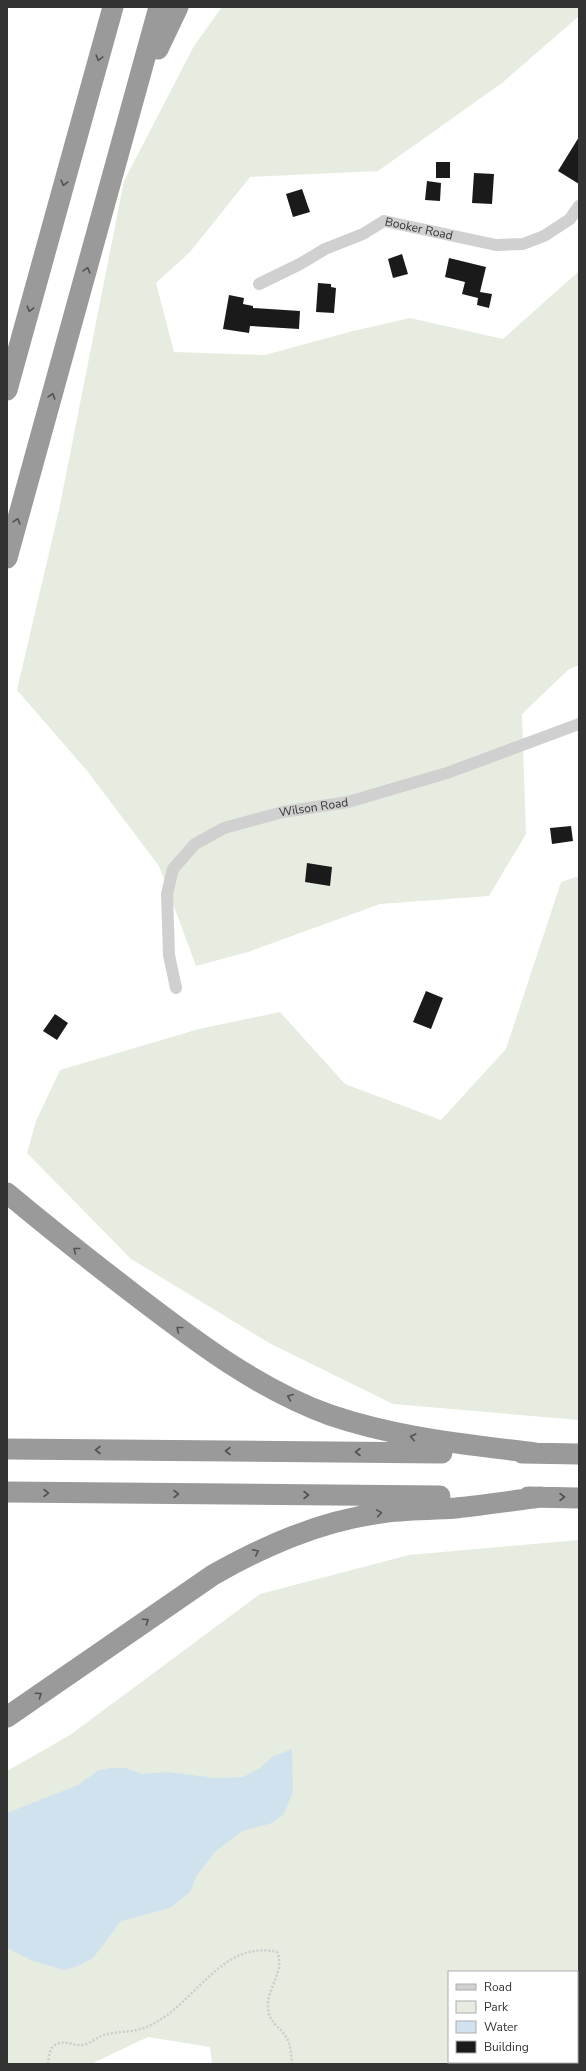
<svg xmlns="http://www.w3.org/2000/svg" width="586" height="2071" font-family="'Nunito Sans',sans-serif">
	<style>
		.green { fill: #e6ecdf; fill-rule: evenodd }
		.water { fill: #cfe2ee }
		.building { fill: #1a1a1a }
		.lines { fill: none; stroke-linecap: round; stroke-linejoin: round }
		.path { stroke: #cdcdcd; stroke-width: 2.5; stroke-dasharray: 2 2; stroke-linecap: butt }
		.minor { stroke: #d0d0d0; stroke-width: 12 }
		.motorway { stroke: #9a9a9a; stroke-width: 21 }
		.oneway { stroke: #525252 }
		.labels { text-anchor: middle; stroke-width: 4; stroke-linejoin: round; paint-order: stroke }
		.street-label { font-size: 12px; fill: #333; stroke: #fff }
	</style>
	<rect width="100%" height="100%" fill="#fff"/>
	<path class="green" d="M222,7H579V16L502,83L378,171L250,177L190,252L156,283L174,352L265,355L353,331L410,318L503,339L579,271V665L569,669L522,714L526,834L489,896L380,904L248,952L196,966L159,866L88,772L17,690L59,510L124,181L194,46Z
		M579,876V1420L393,1404L271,1344L131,1259L27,1153L36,1121L60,1070L199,1029L280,1012L345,1084L441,1120L506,1049L561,882Z
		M579,1540V2064H212L210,2047L148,2037L91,2064H7V1771L70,1735L260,1594L409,1555ZM449,1972H577V2062H449Z"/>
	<path class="water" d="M292,1749L293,1792L284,1814L272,1823L242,1831L216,1851L197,1875L190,1892L170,1908L121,1921L93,1958L75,1967L64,1970L33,1961L7,1948V1813L78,1785L99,1770L110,1768H126L142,1774L166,1772L216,1778L243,1777L259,1769L272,1757Z"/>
	<path class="building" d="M579,137V184L558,171Z
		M436,162H450V178H436Z
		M474,173L494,174L492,204L472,203Z
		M427,181L441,183L440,201L425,200Z
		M302,189L310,212L293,217L286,194Z
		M402,254L408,274L393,278L388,259Z
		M449,258L486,267L480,292L492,294L489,308L477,305L478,298L462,294L465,282L445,277Z
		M318,283L331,284V287L336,288L334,313L316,312Z
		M229,295L244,298L243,304L253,306V308L300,311L299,329L250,326L249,333L223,329Z
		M571,826L573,841L552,844L550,828Z
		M307,863L332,867L330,886L305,882Z
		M426,991L443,998L431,1029L413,1022Z
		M55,1014L68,1023L57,1040L43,1031Z"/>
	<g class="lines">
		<path class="path" d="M48,2064C49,2058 49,2048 55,2045C64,2039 73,2046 82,2045C89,2044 95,2039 101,2036C116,2030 134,2034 151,2025C195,2004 222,1939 277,1952C286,1970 266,1989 268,2009C269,2021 277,2025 284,2034C291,2042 291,2054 292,2064"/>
		<g class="minor">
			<path id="s1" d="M259,284L300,264L325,249L363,234L384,221L496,245L523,244L544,236L570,219L579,206"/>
			<path id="s2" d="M176,988L169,955L167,894L173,869L195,844L224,828L283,812L348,802L447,773L579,724"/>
		</g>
		<path class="motorway" d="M158,49L178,7
			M7,390L113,7
			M7,558L159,7
			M7,1193C49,1228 92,1262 135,1295C195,1341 258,1389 330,1415C397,1438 465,1444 535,1453
			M7,1449L442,1453
			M522,1453L579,1454
			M7,1492L440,1496
			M528,1497L579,1498
			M7,1717L213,1575C266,1545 319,1522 380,1513C405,1509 431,1510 456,1508C484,1505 512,1501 541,1497"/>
	</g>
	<defs><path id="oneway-chevron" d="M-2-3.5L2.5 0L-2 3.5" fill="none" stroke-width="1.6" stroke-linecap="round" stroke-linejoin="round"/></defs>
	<g class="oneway">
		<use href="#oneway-chevron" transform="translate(99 58) rotate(105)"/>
		<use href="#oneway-chevron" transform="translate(64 183) rotate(105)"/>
		<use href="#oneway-chevron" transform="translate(87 270) rotate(-74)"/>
		<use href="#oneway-chevron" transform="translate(30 309) rotate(105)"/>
		<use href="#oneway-chevron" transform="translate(52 396) rotate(-74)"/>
		<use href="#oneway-chevron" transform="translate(17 521) rotate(-74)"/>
		<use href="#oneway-chevron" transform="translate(76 1250) rotate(-142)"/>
		<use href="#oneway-chevron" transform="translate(179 1329) rotate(-142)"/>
		<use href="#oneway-chevron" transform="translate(290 1397) rotate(-158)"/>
		<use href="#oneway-chevron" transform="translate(413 1437) rotate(-167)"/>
		<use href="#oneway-chevron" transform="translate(98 1450) rotate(-180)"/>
		<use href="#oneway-chevron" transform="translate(228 1451) rotate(-180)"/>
		<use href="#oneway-chevron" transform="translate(358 1452) rotate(-180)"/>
		<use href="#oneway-chevron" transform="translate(46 1493)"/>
		<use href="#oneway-chevron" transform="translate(176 1494)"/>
		<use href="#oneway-chevron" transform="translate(306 1495)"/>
		<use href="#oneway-chevron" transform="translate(562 1497)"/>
		<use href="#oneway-chevron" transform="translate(379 1513) rotate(-9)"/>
		<use href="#oneway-chevron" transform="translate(256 1552) rotate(-25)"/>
		<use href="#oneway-chevron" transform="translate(146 1621) rotate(-35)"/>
		<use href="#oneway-chevron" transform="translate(39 1695) rotate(-35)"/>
	</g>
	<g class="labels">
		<g class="street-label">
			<text dy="4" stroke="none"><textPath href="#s1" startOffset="176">Booker Road</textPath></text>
			<text dy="4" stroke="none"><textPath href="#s2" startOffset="279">Wilson Road</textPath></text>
		</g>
	</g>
	<rect width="586" height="2071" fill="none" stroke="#333333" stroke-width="16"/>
	<rect x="448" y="1971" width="130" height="92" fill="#ffffff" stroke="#adadad"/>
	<rect x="456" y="1984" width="20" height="6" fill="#d0d0d0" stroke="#adadad"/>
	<text x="484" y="1991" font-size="12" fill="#333333">Road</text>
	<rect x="456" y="2001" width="20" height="12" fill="#e6ecdf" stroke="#adadad"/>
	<text x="484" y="2011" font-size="12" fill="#333333">Park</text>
	<rect x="456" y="2021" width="20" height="12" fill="#cfe2ee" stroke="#adadad"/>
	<text x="484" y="2031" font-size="12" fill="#333333">Water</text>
	<rect x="456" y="2041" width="20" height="12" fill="#1a1a1a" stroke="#adadad"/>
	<text x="484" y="2051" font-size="12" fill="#333333">Building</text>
</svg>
